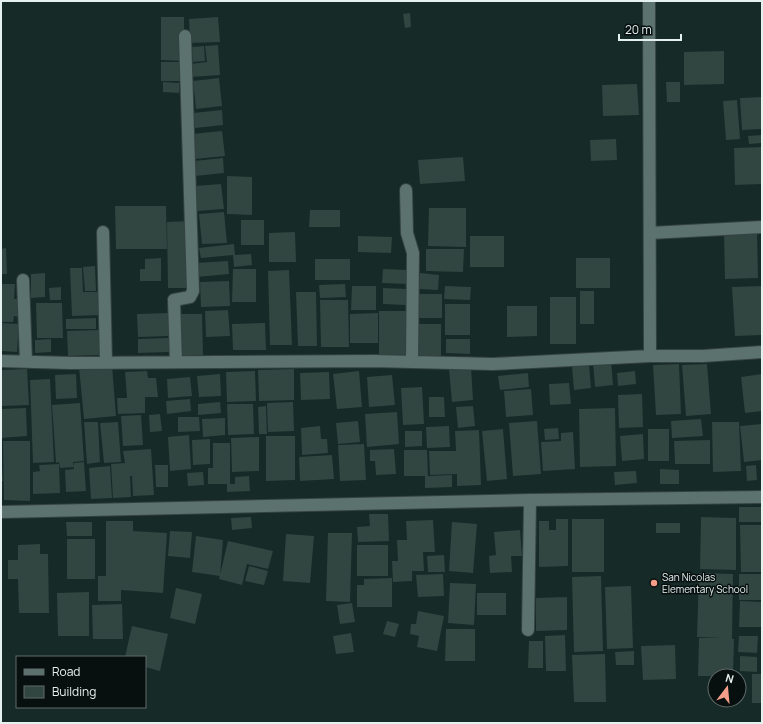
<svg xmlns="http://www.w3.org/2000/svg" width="763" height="724" font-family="Manrope,sans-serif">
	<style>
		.building { fill: #314541 }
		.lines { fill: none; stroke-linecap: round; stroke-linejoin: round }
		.street-casing { stroke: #344341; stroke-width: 14 }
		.street { stroke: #5c726e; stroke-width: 12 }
		.poi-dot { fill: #f49e8a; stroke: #08100f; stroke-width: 1.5 }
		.labels { text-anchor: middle; stroke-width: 3; stroke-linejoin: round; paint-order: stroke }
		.poi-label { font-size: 10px; fill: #e5f1ef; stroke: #08100f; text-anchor: start }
	</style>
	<rect width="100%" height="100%" fill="#162a27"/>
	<path class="building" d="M410,13L411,27L405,28L403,14Z
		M161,17H184V61L161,60Z
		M218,17L220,42L190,43L189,19Z
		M218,45L220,75L191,77L190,64L207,62L205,46Z
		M204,46L205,61L193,62L192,47Z
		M724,51V84L684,85V52Z
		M161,62H185L184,81H161Z
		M219,78L222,106L196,109L193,81Z
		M163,82L179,83V93L163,92Z
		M666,82H680V102H667Z
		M637,84L639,115L603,116L602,85Z
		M762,97V129L742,130L740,98Z
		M737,100L740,139L726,140L723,101Z
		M222,110L223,125L195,128L193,113Z
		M222,131L225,156L195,159L192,134Z
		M762,135V143L749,144L748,136Z
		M616,139L617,160L591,161L590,140Z
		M762,147V184L735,185L734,148Z
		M463,157L465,181L420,184L418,160Z
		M223,158L224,173L195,176L194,161Z
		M227,176L252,177V215L227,214Z
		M221,184L224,209L197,211L195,186Z
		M115,206H166L167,249H116Z
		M429,208H466V247L428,246Z
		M310,210H340V227H309Z
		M224,212L227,243L202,244L199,214Z
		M241,220H264V245H241Z
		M189,221L190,288H168L167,222Z
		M757,231L758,278L725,279L724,232Z
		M295,232L296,262H269V233Z
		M358,236L392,237L391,253L358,252Z
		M470,236H504V267H470Z
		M234,244L235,255L251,254L252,265L234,267L233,255L201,258L199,248Z
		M6,248L7,274H1V249Z
		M426,249H464L463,272L426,271Z
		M161,258V281H140V269H145V259Z
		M576,258H610V288H576Z
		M315,259H350V280H315Z
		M228,261L229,274L197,277L195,263Z
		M95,266L96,291H85L83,267Z
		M70,268H82L83,292H101L102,315L72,316Z
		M233,269H256V302H232Z
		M383,269L408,270V284L382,283Z
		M289,270L292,345H270L268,271Z
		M45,273V297L31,298V274Z
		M420,273L439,275L438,290L419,289Z
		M229,281L230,306L201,307L200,282Z
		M1,284H15L14,299H20L19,317L14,316L13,322H1Z
		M345,284L346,297L320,298L319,285Z
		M352,286H376V310H351Z
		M445,286L471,287L470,300L444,299Z
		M762,286V335L735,336L732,287Z
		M61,287V300H50L49,288Z
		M383,288L407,289L406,305L383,304Z
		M580,291H594V324H580Z
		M296,292H316L317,346H298Z
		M419,294H442V318H419Z
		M550,297H576V344H550Z
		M320,300H348L349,347H321Z
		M36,303H62L63,338H37Z
		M445,304H470V335H445Z
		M507,306H537V336L507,337Z
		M228,310L230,336L206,337L205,311Z
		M379,311H407L408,355H379Z
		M169,313V336L138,337L137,314Z
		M378,313V343H350V314Z
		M179,314H202L203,355L181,356Z
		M96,318V329H66V319Z
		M1,323L19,324L17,352L1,351Z
		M265,323L266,350H233L232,324Z
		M418,324H441V357H418Z
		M99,330L100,355L68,356L67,331Z
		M169,338L170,352L138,353V339Z
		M51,339V352L35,353V340Z
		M446,339H470V354L446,353Z
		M611,361L613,385L595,387L593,363Z
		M589,364L591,388L574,390L572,366Z
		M679,364L681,414L656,415L653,365Z
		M707,364L711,414L686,416L682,365Z
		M112,365L116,416L84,419L79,367Z
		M471,367L473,400L452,402L449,369Z
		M27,369L29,405L2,406L1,370Z
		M294,369V400L259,401L258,370Z
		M147,371L148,378H156L158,397H145V413L118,414L117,398H127L125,372Z
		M255,371L256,401L227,402L226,372Z
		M359,371L362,407L337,409L333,374Z
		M635,371L636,384L618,386L617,373Z
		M329,372L330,399L301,400L300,373Z
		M528,373L529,387L500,390L498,376Z
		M76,374L77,398L56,399L55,375Z
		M220,374L221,396L199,397L197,376Z
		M762,374V411L745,413L741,377Z
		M392,375L395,405L369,407L367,377Z
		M190,377L192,396L168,398L167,379Z
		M50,379L54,462L33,463L30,380Z
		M569,383L571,404L550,405L549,384Z
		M422,387L424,424L403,425L401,388Z
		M531,389L533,415L506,417L504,391Z
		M642,394L643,427L619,428L618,395Z
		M429,397H444L445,417H429Z
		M190,399L191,411L167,414L166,401Z
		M220,402L221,413L198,415V404Z
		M293,402L294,431L268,432L267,403Z
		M80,403L84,461L73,462L74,467L60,468L59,462L56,463L52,405Z
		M227,404H253L254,434L228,435Z
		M266,406L267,434H259L258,407Z
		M473,406L475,426L458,428L456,407Z
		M26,408L27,436L1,438V409Z
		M615,408L616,466L580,467L579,409Z
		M397,412L399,444L367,447L365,414Z
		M160,414L162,431L150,432L149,415Z
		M141,415L143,445L123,446L121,416Z
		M178,417H199L200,431L178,432Z
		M225,418V435L203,437L202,419Z
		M701,419L703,436L672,438L671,421Z
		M358,421L360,442L338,444L336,423Z
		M537,421L541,474L513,476L509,423Z
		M84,422H98L100,462L87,464Z
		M118,422L121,462L104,463L100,423Z
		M712,422H739L741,471L713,472Z
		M762,424V460L744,462L740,426Z
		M320,426L321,439H327L328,453L302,455L301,428Z
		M449,426L450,447L427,448L426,427Z
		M558,428L559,439L545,440L544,429Z
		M503,429L507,479L487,481L482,431Z
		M648,429H669V461H648Z
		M479,430L481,485L457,486V474L430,475L429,451H456L455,431Z
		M405,431H422V446L405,447Z
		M573,432L575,469L543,471L541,442L561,441V433Z
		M643,434L644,459L622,461L620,436Z
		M189,435L191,469L170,471L168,437Z
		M266,436H295V480L266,481Z
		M259,437V471L232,472L231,438Z
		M210,439V464L193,465L192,440Z
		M710,440V464H675L674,441Z
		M3,441H30V501L4,500Z
		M213,443H230V484H235V477L249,476L250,491L227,492V484H208V468H213Z
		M364,444L366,480L340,481L338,445Z
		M151,449L154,495L133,496L132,476H130L131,497L113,498L111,464L125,463L123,451Z
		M394,449L396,474L376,475L375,461H370V450Z
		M404,450H427L428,476L452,475V487L425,488V476H404Z
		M332,455L334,479L300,481L299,457Z
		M84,462L86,491L66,492L65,470L74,469V463Z
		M59,464L60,493L33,494V472L40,471L39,465Z
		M1,465H2L3,481H1Z
		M155,465H168V487H156Z
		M756,465L757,480L747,481L746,466Z
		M110,466L112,498L91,499L89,468Z
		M660,469L679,470V484H660Z
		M636,471L637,483L615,485L614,472Z
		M203,472L204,485L188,486L187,473Z
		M739,507H762V522H739Z
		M369,514H388L389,541L358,542L357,527L370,526Z
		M251,517L252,528L232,530L231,518Z
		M701,517L736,518V570L700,569Z
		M556,519H568V566L539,567V521H549V530H556Z
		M572,519H604V572H572Z
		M433,520L435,552H423L424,571H412V581L393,582L392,561H398L397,540H407L406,521Z
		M106,521H133V531L167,533L163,593L121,590V601H98V576H106Z
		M66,522H92V536H67Z
		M452,522L477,524L473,573L449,571Z
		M656,523H680V533H656Z
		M740,525H762V572H741Z
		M520,530L522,556H511L512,572L490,573L489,556L496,555L494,532Z
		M170,531L192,532L190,558L168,556Z
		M328,533H352L350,602L326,601Z
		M286,534L314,536L310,583L283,581Z
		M196,536L223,540L220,576L192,572Z
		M67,539H95V579H67Z
		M228,541L273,551L268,569L247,564L242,585L219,579Z
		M40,544V554H48L49,613H19L18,579H8V560H18V545Z
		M357,545H388V576H357Z
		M444,555L445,572H428L427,556Z
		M249,566L268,571L264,585L245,581Z
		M699,573L733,574L732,639H734L733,676H698L699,638H723L697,637Z
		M443,574L444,596L418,597L416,575Z
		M739,574H762V600H739Z
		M601,576L603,651L574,652L572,577Z
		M392,578V607H357V585H364V579Z
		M450,583L476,584L474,625L448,623Z
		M631,586L633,648L607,649L605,587Z
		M176,588L202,594L195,624L170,618Z
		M89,592V636H58L57,593Z
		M477,593H506V615H477Z
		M567,597V630L536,631V598Z
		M740,601L761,602V627H739Z
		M352,603L355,622L340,624L337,605Z
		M122,604L123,639H93L92,605Z
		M418,611L444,616L437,651L417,647L419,636L410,634L411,624H416Z
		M387,621L399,624L395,637L383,634Z
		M132,626L168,634L160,671L145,667V657H125Z
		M446,629H475V661H445Z
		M351,633L354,652L336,654L333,636Z
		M565,635L566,671H546L545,636Z
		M739,636H758L757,653L738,652Z
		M529,641H543V668H528Z
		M675,645L676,679L643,680L641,646Z
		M634,651V665H616L615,652Z
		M605,654L606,702H574L572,655Z
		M740,656L757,657V672L740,671Z
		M752,674H762V703H752Z"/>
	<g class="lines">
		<g class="street-casing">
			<path id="street" d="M649,1L650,356
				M406,190L407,233L413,253L412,362
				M103,232L106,362
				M650,233L762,227
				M23,280L26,361
				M1,361L70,363L373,361L493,364L650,356H703L762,352
				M176,362L174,300L190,297L193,291L185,36
				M1,512L530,500L762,497
				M528,630L530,500"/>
		</g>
		<use href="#street" class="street"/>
	</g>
	<circle class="poi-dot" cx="654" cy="583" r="4"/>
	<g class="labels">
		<g class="poi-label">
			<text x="662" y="581">San Nicolas<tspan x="662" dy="12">Elementary School</tspan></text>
		</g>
	</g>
	<rect width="763" height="724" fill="none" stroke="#e5f1ef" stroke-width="4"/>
	<rect x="16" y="656" width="130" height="52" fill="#08100f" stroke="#606a69"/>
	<rect x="24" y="669" width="20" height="6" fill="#5c726e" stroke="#606a69"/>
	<text x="52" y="676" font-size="12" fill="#e5f1ef">Road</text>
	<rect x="24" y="686" width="20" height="12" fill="#314541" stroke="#606a69"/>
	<text x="52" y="696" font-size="12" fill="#e5f1ef">Building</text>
	<g transform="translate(727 688) rotate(16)"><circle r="19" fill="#08100f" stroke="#606a69"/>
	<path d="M0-3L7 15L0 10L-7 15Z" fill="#f49e8a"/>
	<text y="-6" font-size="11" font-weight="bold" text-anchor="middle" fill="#e5f1ef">N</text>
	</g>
	<path d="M619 34v6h62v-6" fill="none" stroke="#e5f1ef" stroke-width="2"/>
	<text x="625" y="34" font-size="12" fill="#e5f1ef" stroke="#08100f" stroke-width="3" paint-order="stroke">20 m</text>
</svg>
